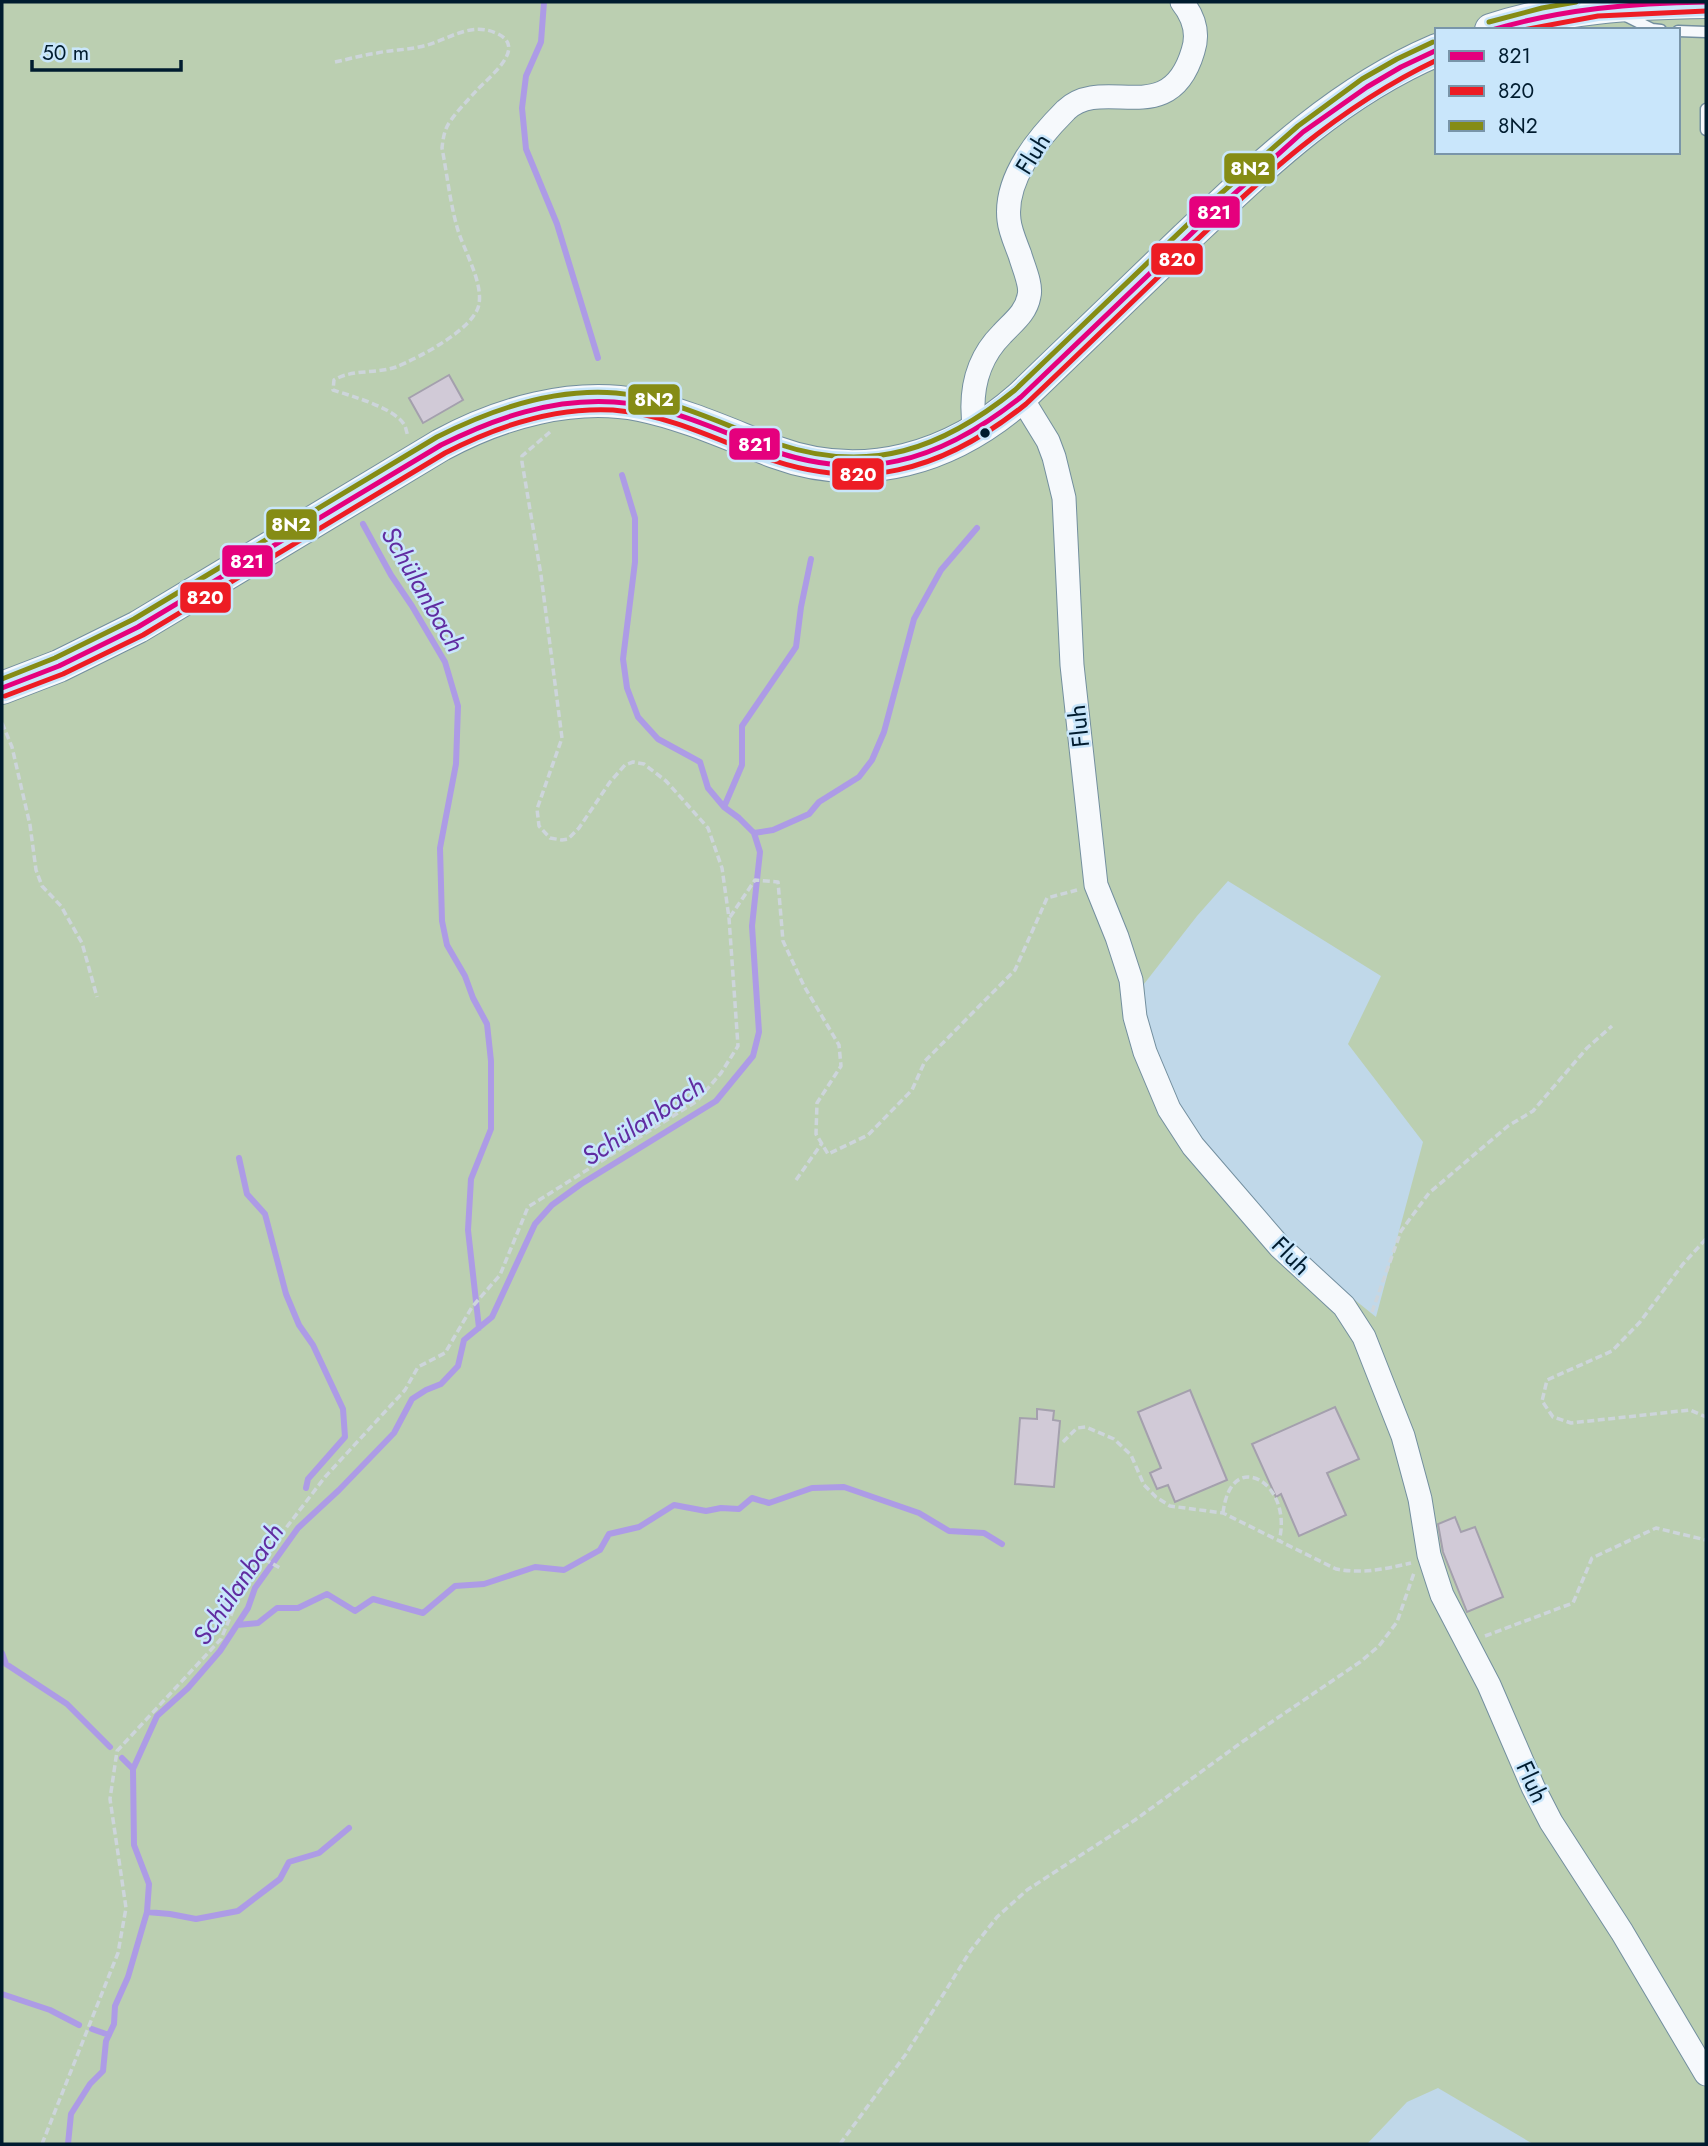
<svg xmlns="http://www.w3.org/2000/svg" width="1708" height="2146" font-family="Jost,sans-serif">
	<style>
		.green { fill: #bbcfb1; fill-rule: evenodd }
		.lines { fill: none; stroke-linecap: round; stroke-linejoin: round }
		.stream { stroke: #ad9be6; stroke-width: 6 }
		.building { fill: #d1cad7; stroke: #a4a0ad; stroke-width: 2 }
		.service-casing { stroke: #738f9f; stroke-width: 13 }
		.minor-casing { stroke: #738f9f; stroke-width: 25 }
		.secondary-casing { stroke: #738f9f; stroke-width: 34 }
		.path { stroke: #cdd5db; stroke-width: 3.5; stroke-dasharray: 7 3.5; stroke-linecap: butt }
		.service { stroke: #f6f9fc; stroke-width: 10 }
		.minor { stroke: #f6f9fc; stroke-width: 23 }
		.secondary { stroke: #f6f9fc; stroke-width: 32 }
		.bus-1-casing { stroke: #c9e6fb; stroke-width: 10 }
		.bus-2-casing { stroke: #c9e6fb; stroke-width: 10 }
		.bus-3-casing { stroke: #c9e6fb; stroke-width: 10 }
		.bus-1 { stroke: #e5007d; stroke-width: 5 }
		.bus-2 { stroke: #ed1c24; stroke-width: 5 }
		.bus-3 { stroke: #858c15; stroke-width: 5 }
		.bus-dot { fill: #001c2f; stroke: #c9e6fb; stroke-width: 2.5 }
		.labels { text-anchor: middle; stroke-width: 5; stroke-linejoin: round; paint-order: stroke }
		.street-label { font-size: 24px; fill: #001c2f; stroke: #c9e6fb }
		.water-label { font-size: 26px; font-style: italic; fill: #602ca1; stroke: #c9e6fb }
		.line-badge { stroke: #c9e6fb; stroke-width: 2.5 }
		.badge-label { font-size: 19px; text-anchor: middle; font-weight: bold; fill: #fff }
	</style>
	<rect width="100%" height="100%" fill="#c0d8e9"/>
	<path class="green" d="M2,2H1706V2144H1533L1438,2088L1407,2102L1367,2144H2ZM1437,30H1678V152H1437ZM1228,881L1381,976L1348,1044L1423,1142L1376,1317L1309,1263L1237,1189L1175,1102L1148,1046L1144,984L1197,916Z"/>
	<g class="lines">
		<path class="stream" d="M544,2L541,42L526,76L522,108L526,149L557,224L598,358
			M363,524L391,575L412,606L445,662L458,706L456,764L440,848L442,921L447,945L465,976L473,998L487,1024L491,1061V1129L471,1179L468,1230L479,1328
			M724,807L742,765V726L796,647L801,607L811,559
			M754,833L773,830L809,814L819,802L859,777L872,760L884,732L914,619L941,570L977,528
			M239,1158L247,1194L265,1214L286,1294L299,1325L313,1345L343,1409L345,1437L308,1479L306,1488
			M237,1625L258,1623L277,1608H298L327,1594L355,1611L373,1599L423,1613L455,1586L484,1584L535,1567L564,1570L600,1550L609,1534L639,1527L674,1505L706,1511L721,1508L739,1509L752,1498L769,1503L812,1488L844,1487L919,1513L949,1531L984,1533L1002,1544
			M2,1653L6,1664L67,1704L110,1747
			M122,1758L133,1769
			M147,1912L170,1914L196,1919L238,1911L280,1879L289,1862L319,1853L349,1828
			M2,1994L50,2010L79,2025
			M92,2029L109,2035
			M68,2144L71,2114L90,2084L103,2071L106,2041L114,2024L115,2006L128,1977L147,1912L149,1884L134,1845L133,1769L157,1716L188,1688L220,1651L248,1608L255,1588L298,1528L339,1490L394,1433L412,1399L426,1390L441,1384L458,1366L464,1340L492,1317L535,1224L552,1205L581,1184L716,1101L753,1056L759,1032L752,926L760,852L754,833L739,818L724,807L708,788L700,762L658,739L638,717L627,688L623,659L635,562V518L622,475"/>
	</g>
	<path class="building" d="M449,375L463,400L423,423L409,398Z
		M1190,1390L1227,1480L1175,1502L1168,1485L1157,1489L1150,1473L1161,1468L1138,1412Z
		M1335,1407L1359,1459L1327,1473L1346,1515L1299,1536L1281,1494L1276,1497L1252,1444Z
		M1037,1409L1054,1411L1053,1420L1060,1421L1054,1487L1015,1484L1020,1418L1037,1419Z
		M1455,1517L1461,1532L1475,1527L1503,1597L1467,1612L1443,1552L1438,1524Z"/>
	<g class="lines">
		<g class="service-casing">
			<path id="service" d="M1624,15L1652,29L1661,30
				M1678,31L1706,32
				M1706,109V130"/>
		</g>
		<g class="minor-casing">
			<path id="minor" d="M1021,397L1048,441L1054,457L1064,498L1072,665L1096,885L1117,937L1131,980L1135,1017L1145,1052L1169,1109L1193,1146L1280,1247L1344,1306L1364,1337L1403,1436L1420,1499L1429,1555L1442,1595L1489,1685L1533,1787L1551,1822L1622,1932L1706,2074
				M975,432C969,395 975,361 1002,334C1013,322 1026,313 1029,296C1032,285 1023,266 1020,255C1016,244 1010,231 1009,220C1004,178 1039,137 1066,110C1104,74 1169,132 1193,51C1199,33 1194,17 1182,2"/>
		</g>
		<g class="secondary-casing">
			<path id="secondary" d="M1491,30C1560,7 1634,3 1706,2
				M2,688L59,666L138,627L441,445C500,413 573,392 640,405C688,415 730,435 775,452C864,485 952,458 1021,397C1076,344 1131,291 1186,238C1263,165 1338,92 1437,50"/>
		</g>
		<path class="path" d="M335,62C349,59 363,55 377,53C391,50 405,50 419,47C446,42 468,21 496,33C529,47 489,77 477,90C468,100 457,111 449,123C444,131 443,139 442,148C447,174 450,202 457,227C463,249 483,281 479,304C475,329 418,358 396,367C376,374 352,369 334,380L333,390C351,396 396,408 405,426C406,429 407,433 408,437
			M2,723L12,747L30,825L36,870L42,886L61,906L82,943L97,997
			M730,917L755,880L778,882L783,941L804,986L839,1045L841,1066L817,1103L816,1134L828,1154L868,1135L912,1090L925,1061L1015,970L1047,898L1077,890
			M796,1180L822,1143
			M1706,1239L1683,1264L1640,1322L1612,1351L1547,1380L1542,1401L1553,1417L1571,1423L1690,1410L1706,1417
			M1372,1312L1401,1231L1429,1193L1508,1126L1533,1111L1587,1048L1612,1026
			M1063,1442L1077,1428L1086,1427L1114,1439L1131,1455L1144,1485L1156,1497L1170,1506L1223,1513L1336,1569C1363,1574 1385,1569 1411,1563
			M1223,1513C1231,1445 1294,1484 1279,1541
			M264,1559L280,1568
			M1485,1636L1573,1603L1592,1558L1656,1528L1706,1540
			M42,2144L118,1953L126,1908L110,1799L117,1751L221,1639L239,1596L263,1558L325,1477L405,1390L418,1367L445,1353L472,1307L500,1275L528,1207L697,1101L721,1073L738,1046L729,918L722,868L708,828L684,801L666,781L644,764L633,762L625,765L610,782L579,828L568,839L562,840L550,838L539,826L537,809L562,738L541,575L522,462V456L550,432
			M840,2144L906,2054L971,1950L997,1917L1027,1890L1135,1820L1242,1742L1360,1662L1379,1646L1397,1622L1414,1573"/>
		<use href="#service" class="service"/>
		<use href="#minor" class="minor"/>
		<use href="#secondary" class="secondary"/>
		<g class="bus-1-casing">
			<path id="bus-1" d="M1492,30C1562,9 1633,3 1706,2
				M2,688L59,666L138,627L441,445C495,418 553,398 614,402C665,405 713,428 760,446C861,486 939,462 1021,397L1215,211L1303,132L1367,87L1401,67L1437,50"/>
		</g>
		<g class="bus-2-casing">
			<path id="bus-2" d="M1523,30L1598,16L1706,11
				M5,696L63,674L143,635L445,453C497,426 554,407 613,410C663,414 710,436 755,454C860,495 941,472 1026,404C1078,355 1129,305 1180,256C1259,180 1336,108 1437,60"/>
		</g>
		<g class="bus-3-casing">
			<path id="bus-3" d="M1489,22L1542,8L1576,2
				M2,679L55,658L134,619L437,437C492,409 553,388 616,393C674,398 724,426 778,444C870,475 942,449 1015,390L1209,204L1298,126L1362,79L1397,59L1433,42"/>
		</g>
		<use href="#bus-1" class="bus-1"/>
		<use href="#bus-2" class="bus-2"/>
		<use href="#bus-3" class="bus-3"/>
	</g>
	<circle class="bus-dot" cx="985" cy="433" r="6"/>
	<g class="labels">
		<g class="street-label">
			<text transform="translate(1033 154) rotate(-58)" y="8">Fluh</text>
			<text transform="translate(1079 726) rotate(-96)" y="8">Fluh</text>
			<text transform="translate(1291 1256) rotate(45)" y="8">Fluh</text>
			<text transform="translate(1532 1782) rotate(65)" y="8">Fluh</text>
		</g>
		<g class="water-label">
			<text transform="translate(423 589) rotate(60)" y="9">Schülanbach</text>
			<text transform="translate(643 1121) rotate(-33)" y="9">Schülanbach</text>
			<text transform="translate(238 1584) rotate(-56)" y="9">Schülanbach</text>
		</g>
	</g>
	<g class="line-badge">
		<rect x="1223" y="152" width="53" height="33" rx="7" fill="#858c15"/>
		<rect x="1188" y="195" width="53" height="34" rx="7" fill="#e5007d"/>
		<rect x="1150" y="242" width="54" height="34" rx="7" fill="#ed1c24"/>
		<rect x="627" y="383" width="54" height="33" rx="7" fill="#858c15"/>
		<rect x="728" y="427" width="53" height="34" rx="7" fill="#e5007d"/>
		<rect x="831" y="457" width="54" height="34" rx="7" fill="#ed1c24"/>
		<rect x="265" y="508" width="53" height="33" rx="7" fill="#858c15"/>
		<rect x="221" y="544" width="53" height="34" rx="7" fill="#e5007d"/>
		<rect x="179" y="581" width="53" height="33" rx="7" fill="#ed1c24"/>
	</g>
	<g class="badge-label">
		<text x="1250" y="175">8N2</text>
		<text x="1214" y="219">821</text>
		<text x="1177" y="266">820</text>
		<text x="654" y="406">8N2</text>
		<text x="755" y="451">821</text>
		<text x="858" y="481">820</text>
		<text x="291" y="531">8N2</text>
		<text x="247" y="568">821</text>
		<text x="205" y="604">820</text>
	</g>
	<rect width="1708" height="2146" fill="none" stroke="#001c2f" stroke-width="7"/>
	<rect x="1435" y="28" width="245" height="126" fill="#c9e6fb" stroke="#7995a9" stroke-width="2"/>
	<rect x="1449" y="51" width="35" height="10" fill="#e5007d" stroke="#7995a9" stroke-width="2"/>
	<text x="1498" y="63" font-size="21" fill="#001c2f">821</text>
	<rect x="1449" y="86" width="35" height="10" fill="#ed1c24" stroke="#7995a9" stroke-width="2"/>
	<text x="1498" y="98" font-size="21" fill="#001c2f">820</text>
	<rect x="1449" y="121" width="35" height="10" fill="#858c15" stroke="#7995a9" stroke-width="2"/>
	<text x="1498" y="133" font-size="21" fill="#001c2f">8N2</text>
	<path d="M32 60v10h149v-10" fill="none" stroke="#001c2f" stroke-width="3.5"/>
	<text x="42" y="60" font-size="21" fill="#001c2f" stroke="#c9e6fb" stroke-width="5" paint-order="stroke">50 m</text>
</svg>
